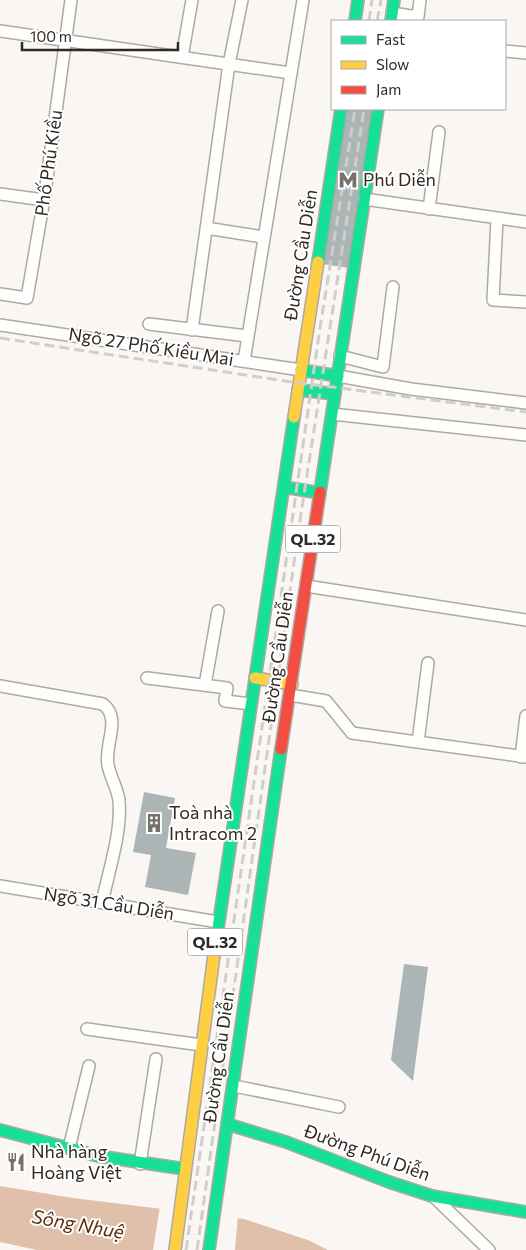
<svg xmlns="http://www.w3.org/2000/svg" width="526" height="1250" font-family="Commissioner,sans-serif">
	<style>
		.water { fill: #e1c0ab }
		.pier { fill: #faf6f3 }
		.building { fill: #abb5b6 }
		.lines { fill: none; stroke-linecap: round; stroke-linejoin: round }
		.street-casing { stroke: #aea9a5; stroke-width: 14 }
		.fast-casing { stroke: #aea9a5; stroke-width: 14 }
		.slow-casing { stroke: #aea9a5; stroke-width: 14 }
		.jam-casing { stroke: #aea9a5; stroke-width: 14 }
		.street { stroke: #fefefd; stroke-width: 11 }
		.fast { stroke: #16e098; stroke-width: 11 }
		.slow { stroke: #ffcf43; stroke-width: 11 }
		.jam { stroke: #f24e42; stroke-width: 11 }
		.rail { stroke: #d0cecd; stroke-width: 3; stroke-dasharray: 10 5; stroke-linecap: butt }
		.labels { text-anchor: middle; stroke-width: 4; stroke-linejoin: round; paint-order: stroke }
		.shield { fill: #fff; stroke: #6e6966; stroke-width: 1 }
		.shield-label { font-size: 16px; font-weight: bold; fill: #302924 }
		.street-label { font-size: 18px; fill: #302924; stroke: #fff }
		.poi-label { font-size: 18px; fill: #302924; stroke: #fff; text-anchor: start }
		.water-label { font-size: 19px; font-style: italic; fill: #582e0b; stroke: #fff }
	</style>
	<rect width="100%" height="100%" fill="#faf6f3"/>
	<path class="water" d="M0,1186L73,1198L244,1219L308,1240L328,1250H37L0,1242Z"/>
	<path class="pier" d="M160,1206L238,1215L235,1250H153Z"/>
	<path class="building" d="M340,109H380L355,269L316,263Z
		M144,792L175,798L166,848L196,853L188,895L145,887L151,855L133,852Z
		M404,964L428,967L413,1081L391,1060Z"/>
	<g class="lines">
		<g class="street-casing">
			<path id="street" d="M392,13L418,17L420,0
				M0,31L290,73
				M505,51L526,53
				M182,57L192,0
				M0,194L44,200
				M364,199L526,222
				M429,209L439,132
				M497,219L493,300L526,302
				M206,228L263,237
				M0,294L27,298L45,193L71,0
				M149,324L247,336
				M0,325L301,370
				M192,330L229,64L242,0
				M340,356L383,367L393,287
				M244,361L303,0
				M338,376L411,389L526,403
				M332,414L526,435
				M306,586L526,620
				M147,678L227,688L225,701L251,704
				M205,685L218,611
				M0,686L103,704C122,719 104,744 108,765C110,777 118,789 119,801C122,832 108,873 102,903
				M290,695L326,701L352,733L526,757
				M418,742L428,663
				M521,757L526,716
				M0,886L218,922
				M87,1029L201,1045
				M234,1086L339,1107
				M69,1148L89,1066
				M140,1164L156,1059
				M433,1196L489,1250"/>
		</g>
		<g class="fast-casing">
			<path id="fast" d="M355,21L358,0
				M391,21L394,0
				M318,262L341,109
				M301,370L338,376
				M298,390L335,394
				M284,487L320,493
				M320,492L378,109
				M214,955L294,417
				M227,1124L286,1142L389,1182L432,1196L526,1212
				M0,1130L98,1156L185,1169
				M209,1250L281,749"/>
		</g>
		<g class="slow-casing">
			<path id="slow" d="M294,417L318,262
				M255,678L292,684
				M175,1250L214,955"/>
		</g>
		<g class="jam-casing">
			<path id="jam" d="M281,749L320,492"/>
		</g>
		<use href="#street" class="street"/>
		<use href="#fast" class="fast"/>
		<use href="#slow" class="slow"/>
		<use href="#jam" class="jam"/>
		<path class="rail" d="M369,21L372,0
			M377,21L381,0
			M0,338L285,381L526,412
			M186,1250L320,328L355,109
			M197,1250L300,520L364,109"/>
	</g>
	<defs>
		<g id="metro-bare" transform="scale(1.5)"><path d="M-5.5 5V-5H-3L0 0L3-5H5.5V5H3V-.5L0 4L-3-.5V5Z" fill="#77716c" stroke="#fff" stroke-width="2.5" paint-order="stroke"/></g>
		<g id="building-bare" transform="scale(1.5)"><path d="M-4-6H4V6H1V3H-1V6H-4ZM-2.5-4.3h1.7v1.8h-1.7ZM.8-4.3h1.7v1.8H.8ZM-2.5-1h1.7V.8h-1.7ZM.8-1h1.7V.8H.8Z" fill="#77716c" stroke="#fff" stroke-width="2.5" paint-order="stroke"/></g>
		<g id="restaurant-bare" transform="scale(1.5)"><path d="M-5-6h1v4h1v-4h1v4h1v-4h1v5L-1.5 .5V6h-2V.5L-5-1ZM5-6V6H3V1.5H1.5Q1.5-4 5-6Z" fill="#77716c" stroke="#fff" stroke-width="2.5" paint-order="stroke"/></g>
	</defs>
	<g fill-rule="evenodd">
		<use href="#metro-bare" x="348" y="180"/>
		<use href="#building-bare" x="154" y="823"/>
		<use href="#restaurant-bare" x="16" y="1162"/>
	</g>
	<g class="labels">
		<g class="shield">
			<rect x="285.5" y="525.5" width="55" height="27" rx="4"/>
			<rect x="187.5" y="928.5" width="55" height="27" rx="4"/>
		</g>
		<g class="shield-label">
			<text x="313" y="545">QL.32</text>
			<text x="215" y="948">QL.32</text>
		</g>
		<g class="street-label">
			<text transform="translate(49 163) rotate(-82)" y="6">Phố Phú Kiều</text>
			<text transform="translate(301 255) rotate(-81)" y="6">Đường Cầu Diễn</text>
			<text transform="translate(151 347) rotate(9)" y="6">Ngõ 27 Phố Kiều Mai</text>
			<text transform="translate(278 657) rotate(-82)" y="6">Đường Cầu Diễn</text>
			<text transform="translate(109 904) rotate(9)" y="6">Ngõ 31 Cầu Diễn</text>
			<text transform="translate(219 1057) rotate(-82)" y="6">Đường Cầu Diễn</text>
			<text transform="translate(367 1153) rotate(20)" y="6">Đường Phú Diễn</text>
		</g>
		<g class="poi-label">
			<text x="363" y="186">Phú Diễn</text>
			<text x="169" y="819">Toà nhà<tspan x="169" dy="21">Intracom 2</tspan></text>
			<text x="31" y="1158">Nhà hàng<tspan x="31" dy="21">Hoàng Việt</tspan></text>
		</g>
		<g class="water-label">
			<text transform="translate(78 1224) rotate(10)" y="7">Sông Nhuệ</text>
		</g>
	</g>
	<rect x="331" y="20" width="175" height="90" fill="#ffffff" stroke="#aca9a7"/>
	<rect x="341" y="36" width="25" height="8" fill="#16e098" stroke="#aca9a7"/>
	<text x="376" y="45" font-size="15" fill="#302924">Fast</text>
	<rect x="341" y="61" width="25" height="8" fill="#ffcf43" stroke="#aca9a7"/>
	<text x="376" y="70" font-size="15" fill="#302924">Slow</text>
	<rect x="341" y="86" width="25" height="8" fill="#f24e42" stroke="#aca9a7"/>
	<text x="376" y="95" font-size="15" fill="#302924">Jam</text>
	<path d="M22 42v8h156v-8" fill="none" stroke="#302924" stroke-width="2.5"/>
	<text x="30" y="42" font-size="15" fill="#302924" stroke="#ffffff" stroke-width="4" paint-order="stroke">100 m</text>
</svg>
